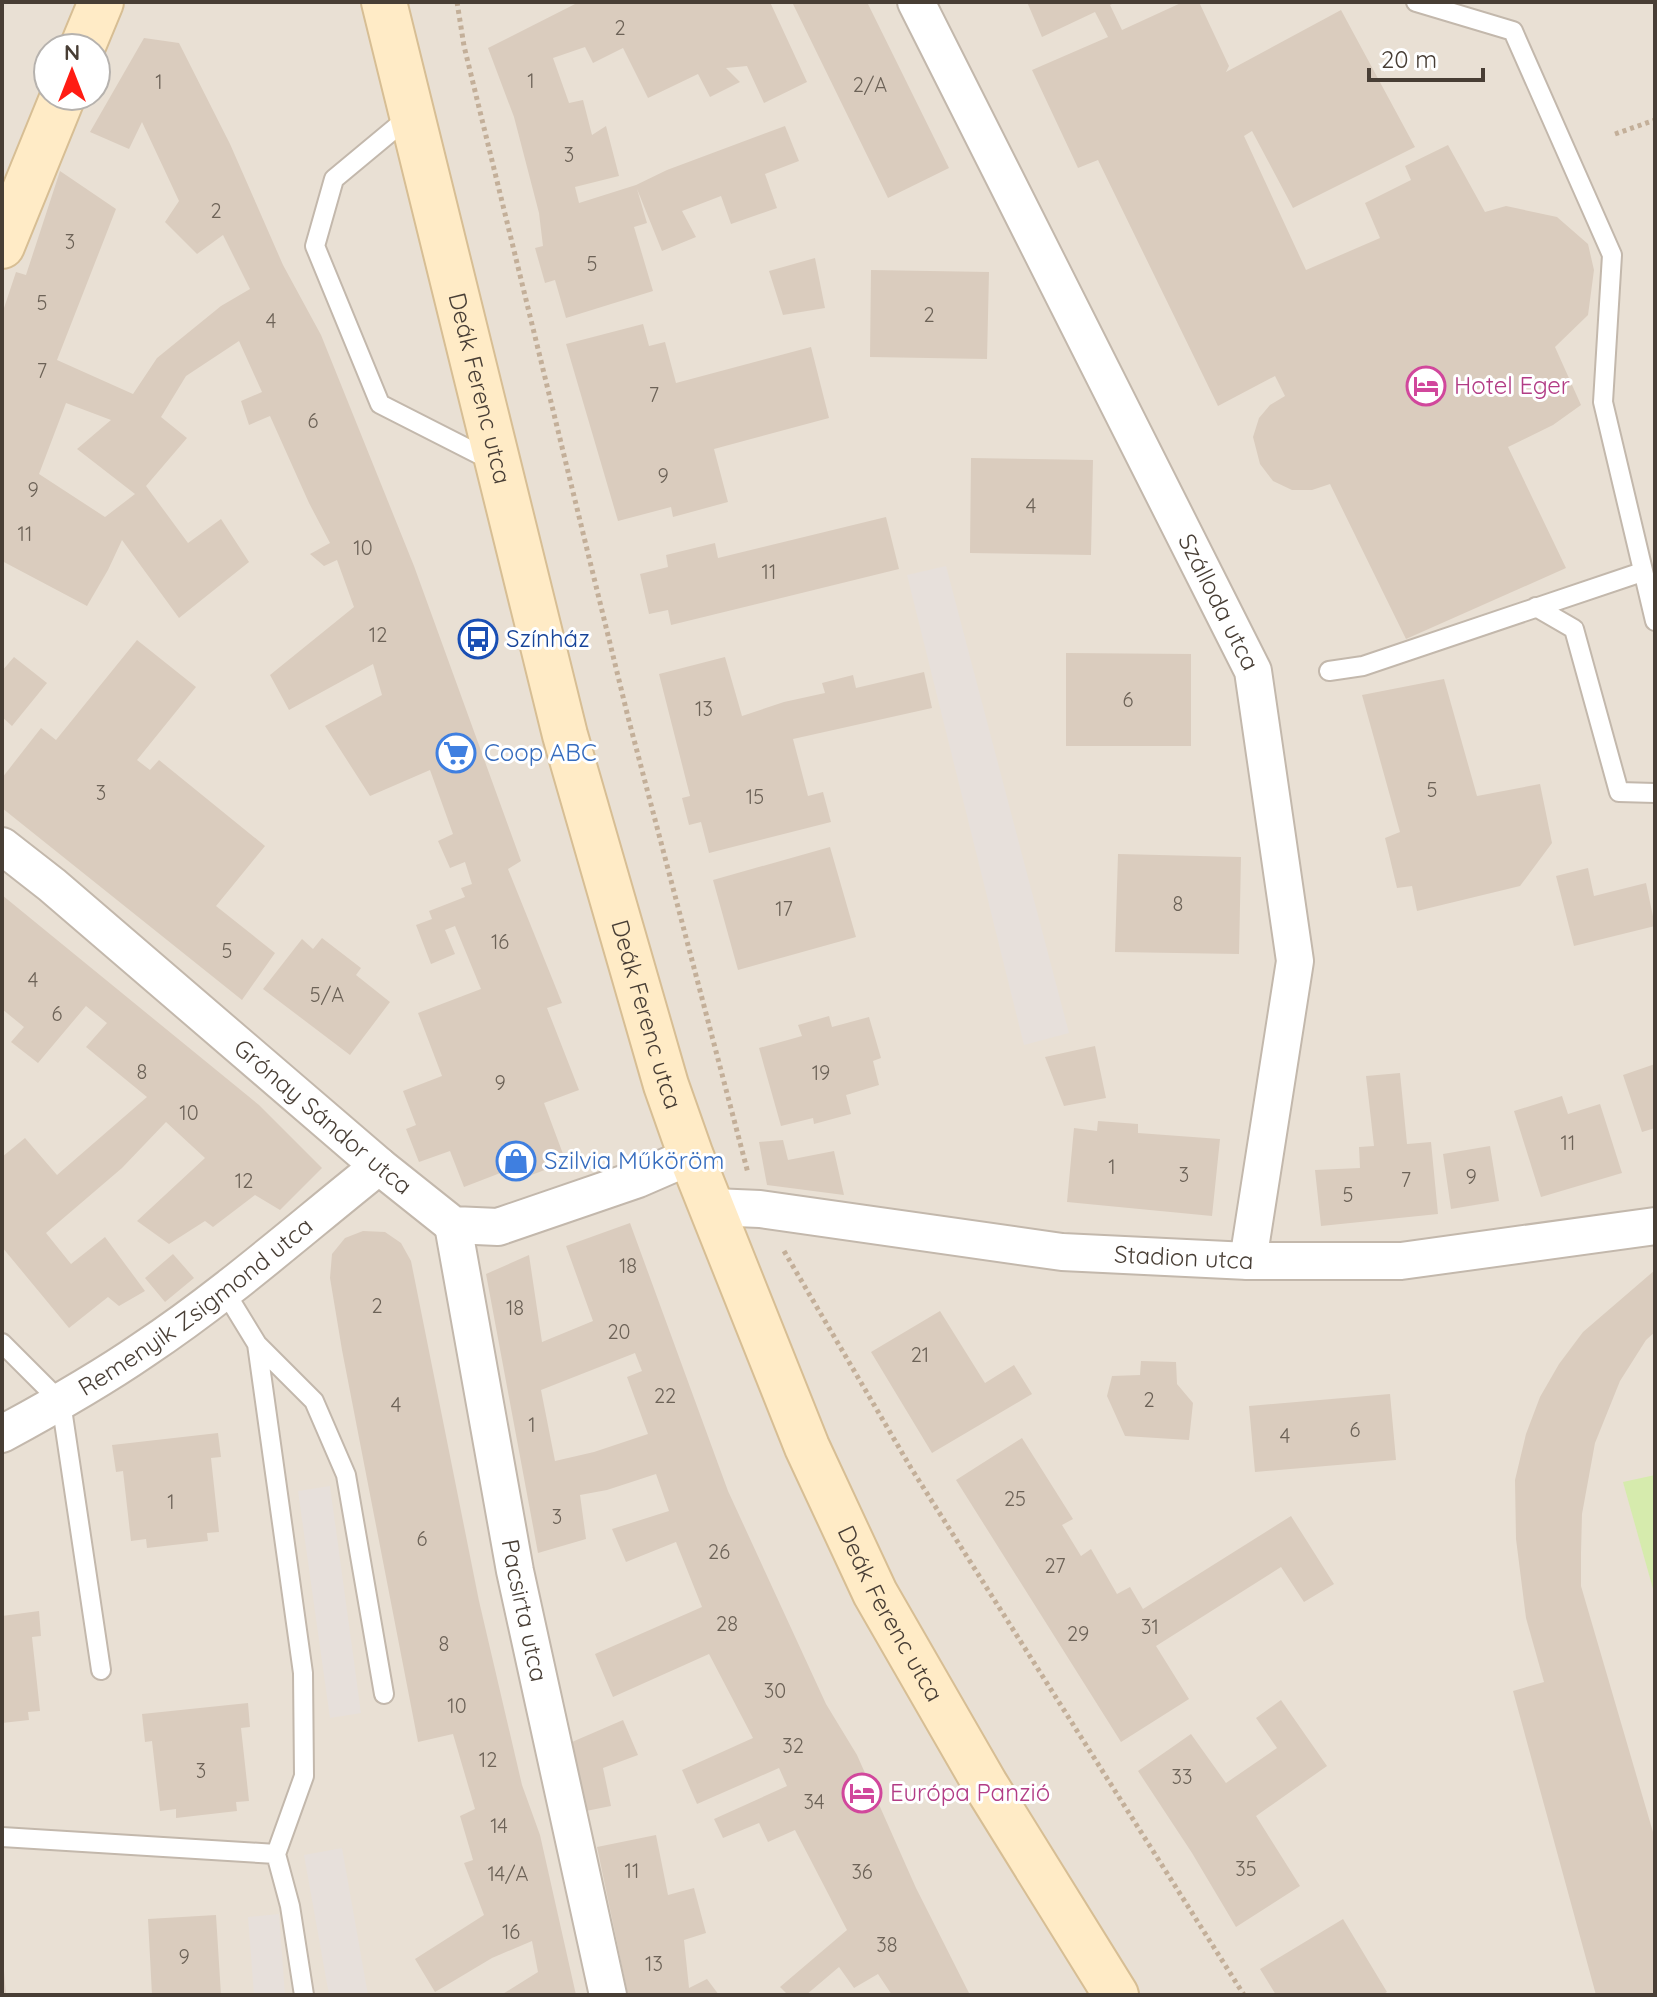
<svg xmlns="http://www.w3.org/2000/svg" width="1657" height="1997" font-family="Quicksand,sans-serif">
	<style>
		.residential { fill: #e9e0d4; fill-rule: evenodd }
		.industrial { fill: #e7e0db }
		.green { fill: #d6ebad }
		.building { fill: #daccbe; fill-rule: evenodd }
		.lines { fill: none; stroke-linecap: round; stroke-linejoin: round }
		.lane-casing { stroke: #c3b8ac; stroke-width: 22 }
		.street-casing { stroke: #c3b8ac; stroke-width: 40 }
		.secondary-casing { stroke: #d7be94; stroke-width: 48 }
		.path { stroke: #c3af99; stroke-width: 5; stroke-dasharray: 4 4; stroke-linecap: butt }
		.lane { stroke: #fff; stroke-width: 18 }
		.street { stroke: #fff; stroke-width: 36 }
		.secondary { stroke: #ffebc6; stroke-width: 44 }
		.labels { text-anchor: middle; stroke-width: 6; stroke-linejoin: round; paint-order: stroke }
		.number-label { font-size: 20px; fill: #6c6257 }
		.hotel-label { font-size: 24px; fill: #b23c85; stroke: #fff; text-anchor: start }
		.street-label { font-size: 24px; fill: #483e35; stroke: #fff }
		.transit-label { font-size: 24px; fill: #164399; stroke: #fff; text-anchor: start }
		.shop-label { font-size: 24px; fill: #366cbe; stroke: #fff; text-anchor: start }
	</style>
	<rect width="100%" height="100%" fill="#f4efe7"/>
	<path class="residential" d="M2,2H1655V1995H2ZM48,48H96V96H48Z"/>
	<path class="industrial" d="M946,566L1069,1033L1024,1045L907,575Z
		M330,1486L361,1713L330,1718L298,1491Z
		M342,1848L368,1995H329L304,1855Z
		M279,1914L285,1995H254L248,1917Z"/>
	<path class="green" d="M1655,1475V1596L1623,1482Z"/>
	<path class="building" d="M579,2H770L807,82L764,103L747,66L726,68L740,82L710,97L698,74L648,98L623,48L593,63L585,47L553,58L569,103L583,100L592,135L606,126L619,176L575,187L579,203L636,185L667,170L785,126L799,161L765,174L777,208L731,224L721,196L682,211L696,237L662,251L637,189L647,223L634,227L653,291L566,318L555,280L545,283L535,248L543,246L539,213L514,117L488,48Z
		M792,2H867L949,168L888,198Z
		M1027,2H1116L1110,5L1122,30L1183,2H1199L1229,66L1226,72L1341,10L1415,147L1293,208L1252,131L1244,136L1306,270L1380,238L1365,203L1411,180L1405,166L1448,145L1485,212L1506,206L1557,217L1588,244L1594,270L1588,315L1555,347L1581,405L1553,425L1508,447L1566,568L1406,639L1330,484L1312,490H1292L1273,481L1260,464L1253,437L1259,418L1270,405L1285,396L1275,376L1218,406L1098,160L1078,168L1032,70L1108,37L1095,12L1042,37Z
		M144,38L179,43L230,144L283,265L321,335L414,566L521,861L508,869L562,1003L547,1008L579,1090L544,1103L566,1162L526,1177L521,1165L464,1187L450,1151L419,1162L406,1129L416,1125L403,1091L442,1076L418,1013L481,989L455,926L445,930L455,954L431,964L416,925L432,919L429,911L465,897L461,888L472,884L465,862L450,868L438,841L453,834L430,770L370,796L325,726L382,695L373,664L289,710L270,675L354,607L337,560L324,566L310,554L330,543L309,503L270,416L249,425L241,401L262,392L239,341L186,376L161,417L187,438L146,486L188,543L221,519L249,562L179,618L122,540L108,570L87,606L2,561V314L16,272L26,275L60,171L116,209L57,360L133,394L157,358L221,306L250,289L223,235L197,254L165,222L179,201L142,122L129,149L90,132ZM66,403L111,420L77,449L135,494L105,517L39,474Z
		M815,258L825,308L783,315L769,271Z
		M871,270L989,272L987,359L870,357Z
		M643,324L649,346L665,342L676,383L811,347L829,418L714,449L728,502L673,517L671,507L618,521L566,344Z
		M971,458L1093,460L1091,555L970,553Z
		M886,517L899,569L671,625L668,610L649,614L640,574L668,567L666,555L715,543L718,558Z
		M137,640L196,687L137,760L150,770L159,760L265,846L216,906L275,953L242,1000L2,808V778L41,728L56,740Z
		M1066,653L1191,654V746H1066Z
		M14,657L47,683L12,726L2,717V671Z
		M725,657L742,716L784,702L825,693L822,683L853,675L856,688L924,672L932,708L793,739L808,796L823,792L831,822L709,853L701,822L689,825L682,798L690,796L659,674Z
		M1444,679L1477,796L1540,784L1552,843L1520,886L1417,911L1412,886L1397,888L1385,838L1400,832L1362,695Z
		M830,847L856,937L738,970L713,880Z
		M1118,854L1241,857L1239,954L1115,952Z
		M1588,868L1594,896L1646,883L1655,926L1574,946L1556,876Z
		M2,895L259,1105L322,1168L280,1210L255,1195L213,1227L205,1221L169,1244L137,1221L205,1158L166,1122L122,1168L46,1233L71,1264L105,1237L145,1291L119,1306L108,1297L69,1328L2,1247V1157L25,1138L57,1175L147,1097L86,1047L107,1023L86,1006L38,1063L11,1042L24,1027L2,1009Z
		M322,938L361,968L356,975L390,1002L350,1055L263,989L302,939L313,949Z
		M829,1016L832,1027L869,1017L881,1058L873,1061L879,1085L846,1095L851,1114L814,1124L813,1118L781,1126L759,1048L802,1036L798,1025Z
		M1095,1046L1106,1098L1064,1106L1045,1057Z
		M1655,1064V1128L1642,1132L1623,1075Z
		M1400,1073L1407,1144L1431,1142L1438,1214L1321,1226L1315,1170L1360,1168L1359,1147L1374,1146L1366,1076Z
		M1562,1096L1568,1114L1600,1104L1622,1173L1541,1197L1514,1111Z
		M1098,1121L1138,1124V1133L1220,1139L1212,1216L1067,1202L1074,1128L1097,1131Z
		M783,1140L788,1160L834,1151L844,1195L767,1185L759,1142Z
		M1490,1146L1499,1201L1451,1209L1443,1154Z
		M630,1223L728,1491L826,1704L857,1755L916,1888L970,1995H892L878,1974L854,1988L839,1967L806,1995H788L780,1987L847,1930L795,1830L768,1842L759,1823L723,1838L714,1819L787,1786L779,1768L697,1804L682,1770L753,1738L709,1654L613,1697L595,1654L702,1607L676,1542L626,1562L612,1529L669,1511L656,1474L607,1490L580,1495L586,1539L538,1553L486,1274L529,1255L542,1342L593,1321L566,1246ZM635,1353L642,1371L627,1377L648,1434L594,1452L555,1461L541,1390Z
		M363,1231L385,1232L401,1243L411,1261L479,1601L522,1785L540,1835L576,1995H501L538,1972L532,1941L492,1958L435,1992L415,1959L484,1915L464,1863L473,1860L460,1816L475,1809L453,1734L418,1742L342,1350L330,1278L332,1254L345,1238Z
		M173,1254L194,1278L165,1302L145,1278Z
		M1655,1270V1332L1646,1340L1620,1381L1595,1443L1582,1514L1581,1553V1586L1655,1839V1995H1596L1513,1691L1544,1682L1526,1618L1516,1539L1515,1480L1526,1434L1540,1397L1559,1364L1583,1332Z
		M940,1311L985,1383L1014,1365L1032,1394L932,1453L871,1352Z
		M1141,1361L1176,1362L1177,1384L1193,1403L1189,1440L1125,1436L1107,1396L1112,1376L1140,1375Z
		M1390,1394L1396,1460L1255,1472L1249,1406Z
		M218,1433L221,1457L211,1458L219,1532L207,1533L208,1541L147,1548L146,1539L131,1541L123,1471L116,1472L112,1445Z
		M1022,1438L1073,1519L1062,1525L1081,1556L1091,1549L1117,1594L1130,1587L1143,1609L1291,1516L1334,1584L1304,1602L1281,1567L1156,1646L1189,1699L1121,1742L956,1480Z
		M39,1611L41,1636L32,1637L40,1711L28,1712L29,1720L2,1723V1616Z
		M1281,1700L1327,1766L1256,1816L1300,1886L1236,1927L1192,1853L1138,1771L1191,1734L1226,1783L1277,1748L1256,1718Z
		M248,1703L250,1727L241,1728L249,1801L236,1802L237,1811L176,1818V1809L160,1811L152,1741L145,1742L142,1714Z
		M623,1720L638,1755L603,1768L611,1806L586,1811L572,1742Z
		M656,1835L668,1895L694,1888L706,1933L684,1940L689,1988L707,1979L719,1995H628L597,1847Z
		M216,1915L221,1995H152L148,1919Z
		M1343,1919L1387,1992L1381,1995H1276L1260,1969Z
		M2,1971H4L6,1995H2Z"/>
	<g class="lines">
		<g class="lane-casing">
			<path id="lane" d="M1416,2L1513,31L1612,255L1603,402L1655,621
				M411,115L334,179L315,246L380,404L492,461
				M1536,607L1574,629L1619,792L1655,793
				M1329,671L1363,666L1642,572
				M224,1290L257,1344L303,1673L304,1776L276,1854
				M2,1343L61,1402L101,1670
				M257,1344L314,1401L346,1475L384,1694
				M2,1837L276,1854L290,1906L304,1995"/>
		</g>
		<g class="street-casing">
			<g id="street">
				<path id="s1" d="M916,2L1253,671L1295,961L1248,1261"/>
				<path id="s2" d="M2,846L52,885L379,1166L453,1225L498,1227L638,1179L691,1156"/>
				<path id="s3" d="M713,1207L760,1209L1062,1252L1248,1261H1401L1655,1226"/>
				<path id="s4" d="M453,1225L515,1571L608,1995"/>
				<path id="s5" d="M2,1434C50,1408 98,1381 143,1350C226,1295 301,1228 379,1166"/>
			</g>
		</g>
		<g class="secondary-casing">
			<g id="secondary">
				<path id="s6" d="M384,2L565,735L666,1085L691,1156L807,1447L875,1593L985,1784L1116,1995"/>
				<path d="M82,48L101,2"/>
				<path d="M2,246L63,96"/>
			</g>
		</g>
		<path class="path" d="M457,2L464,46L628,717L748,1173
			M1615,134L1655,120
			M784,1251L911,1468L1244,1995"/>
		<use href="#lane" class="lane"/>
		<use href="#street" class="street"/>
		<use href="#secondary" class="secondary"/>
	</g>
	<defs>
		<g id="hotel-ring" transform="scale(2)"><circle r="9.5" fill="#fff" stroke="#d1479c" stroke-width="1.5"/><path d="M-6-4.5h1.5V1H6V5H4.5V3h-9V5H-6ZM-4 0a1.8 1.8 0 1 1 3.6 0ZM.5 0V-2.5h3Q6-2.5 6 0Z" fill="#d1479c"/></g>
		<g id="bus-ring" transform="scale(2)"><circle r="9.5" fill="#fff" stroke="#1a4fb4" stroke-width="1.5"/><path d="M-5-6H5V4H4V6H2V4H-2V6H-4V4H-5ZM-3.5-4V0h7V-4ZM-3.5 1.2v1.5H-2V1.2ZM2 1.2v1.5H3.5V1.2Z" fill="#1a4fb4"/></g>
		<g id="supermarket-ring" transform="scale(2)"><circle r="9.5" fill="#fff" stroke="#3f7fe0" stroke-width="1.5"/><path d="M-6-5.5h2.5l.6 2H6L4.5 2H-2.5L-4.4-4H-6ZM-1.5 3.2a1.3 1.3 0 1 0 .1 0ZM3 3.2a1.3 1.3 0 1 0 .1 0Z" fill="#3f7fe0"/></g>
		<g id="shop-ring" transform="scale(2)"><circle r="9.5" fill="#fff" stroke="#3f7fe0" stroke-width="1.5"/><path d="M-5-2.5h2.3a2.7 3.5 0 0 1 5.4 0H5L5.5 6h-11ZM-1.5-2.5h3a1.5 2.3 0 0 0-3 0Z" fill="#3f7fe0"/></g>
	</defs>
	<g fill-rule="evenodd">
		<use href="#hotel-ring" x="1426" y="386"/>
		<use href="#bus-ring" x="478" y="639"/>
		<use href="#supermarket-ring" x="456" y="753"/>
		<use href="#shop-ring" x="516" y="1161"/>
		<use href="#hotel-ring" x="862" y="1793"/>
	</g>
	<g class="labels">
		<g class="number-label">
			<text x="620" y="35">2</text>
			<text x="531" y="88">1</text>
			<text x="159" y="89">1</text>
			<text x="870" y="92">2/A</text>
			<text x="569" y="162">3</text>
			<text x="216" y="218">2</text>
			<text x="70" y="249">3</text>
			<text x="592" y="271">5</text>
			<text x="42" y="310">5</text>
			<text x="929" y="322">2</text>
			<text x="271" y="328">4</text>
			<text x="42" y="378">7</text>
			<text x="654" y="402">7</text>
			<text x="313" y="428">6</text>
			<text x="663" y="483">9</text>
			<text x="33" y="497">9</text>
			<text x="1031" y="513">4</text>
			<text x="25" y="541">11</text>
			<text x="363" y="555">10</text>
			<text x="769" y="579">11</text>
			<text x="378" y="642">12</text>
			<text x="1128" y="707">6</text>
			<text x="704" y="716">13</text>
			<text x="1432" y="797">5</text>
			<text x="101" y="800">3</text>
			<text x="755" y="804">15</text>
			<text x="1178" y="911">8</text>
			<text x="784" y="916">17</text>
			<text x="500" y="949">16</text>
			<text x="227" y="958">5</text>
			<text x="33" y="987">4</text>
			<text x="327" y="1002">5/A</text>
			<text x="57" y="1021">6</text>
			<text x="142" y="1079">8</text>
			<text x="821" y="1080">19</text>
			<text x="500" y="1090">9</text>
			<text x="189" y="1120">10</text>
			<text x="1568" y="1150">11</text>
			<text x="1112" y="1174">1</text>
			<text x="1184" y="1182">3</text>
			<text x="1471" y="1184">9</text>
			<text x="1406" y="1187">7</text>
			<text x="244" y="1188">12</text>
			<text x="1348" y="1202">5</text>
			<text x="628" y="1273">18</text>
			<text x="377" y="1313">2</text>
			<text x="515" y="1315">18</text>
			<text x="619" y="1339">20</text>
			<text x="920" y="1362">21</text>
			<text x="665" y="1403">22</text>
			<text x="1149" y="1407">2</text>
			<text x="396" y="1412">4</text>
			<text x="532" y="1432">1</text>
			<text x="1355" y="1437">6</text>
			<text x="1285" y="1443">4</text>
			<text x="1015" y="1506">25</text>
			<text x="171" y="1509">1</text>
			<text x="557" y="1524">3</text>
			<text x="422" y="1546">6</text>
			<text x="719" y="1559">26</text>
			<text x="1055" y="1573">27</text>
			<text x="727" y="1631">28</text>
			<text x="1150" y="1634">31</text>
			<text x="1078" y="1641">29</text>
			<text x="444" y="1651">8</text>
			<text x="775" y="1698">30</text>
			<text x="457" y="1713">10</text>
			<text x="793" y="1753">32</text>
			<text x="488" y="1767">12</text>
			<text x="201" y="1778">3</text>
			<text x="1182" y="1784">33</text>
			<text x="814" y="1809">34</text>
			<text x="499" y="1833">14</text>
			<text x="1246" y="1876">35</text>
			<text x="632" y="1878">11</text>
			<text x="862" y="1879">36</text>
			<text x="508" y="1881">14/A</text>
			<text x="511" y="1939">16</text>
			<text x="887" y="1952">38</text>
			<text x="184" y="1964">9</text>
			<text x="654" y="1971">13</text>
		</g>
		<g class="hotel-label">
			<text x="1454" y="394">Hotel Eger</text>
			<text x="890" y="1801">Európa Panzió</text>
		</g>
		<g class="street-label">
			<text dy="8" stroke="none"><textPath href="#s6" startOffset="398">Deák Ferenc utca</textPath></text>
			<text dy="8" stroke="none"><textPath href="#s1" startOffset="672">Szálloda utca</textPath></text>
			<text dy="8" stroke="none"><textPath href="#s6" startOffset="1046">Deák Ferenc utca</textPath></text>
			<text dy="8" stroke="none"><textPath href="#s2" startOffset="420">Grónay Sándor utca</textPath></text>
			<text dy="8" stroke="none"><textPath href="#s3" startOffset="474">Stadion utca</textPath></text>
			<text dy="8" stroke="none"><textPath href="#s5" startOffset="232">Remenyik Zsigmond utca</textPath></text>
			<text dy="8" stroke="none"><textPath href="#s4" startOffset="392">Pacsirta utca</textPath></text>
			<text dy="8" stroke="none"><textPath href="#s6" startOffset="1694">Deák Ferenc utca</textPath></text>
		</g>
		<g class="transit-label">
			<text x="506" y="647">Színház</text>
		</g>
		<g class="shop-label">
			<text x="484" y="761">Coop ABC</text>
			<text x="544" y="1169">Szilvia Műköröm</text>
		</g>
	</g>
	<rect width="1657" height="1997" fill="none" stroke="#483e35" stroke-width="8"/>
	<g transform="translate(72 72)"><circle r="38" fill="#ffffff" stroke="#b6b2ae" stroke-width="2"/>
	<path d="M0-6L14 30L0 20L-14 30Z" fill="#ff1c13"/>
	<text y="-12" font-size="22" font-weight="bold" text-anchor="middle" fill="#483e35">N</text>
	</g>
	<path d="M1369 68v12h114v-12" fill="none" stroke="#483e35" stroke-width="4"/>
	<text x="1381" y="68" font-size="24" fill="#483e35" stroke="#ffffff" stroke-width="6" paint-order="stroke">20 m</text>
</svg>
